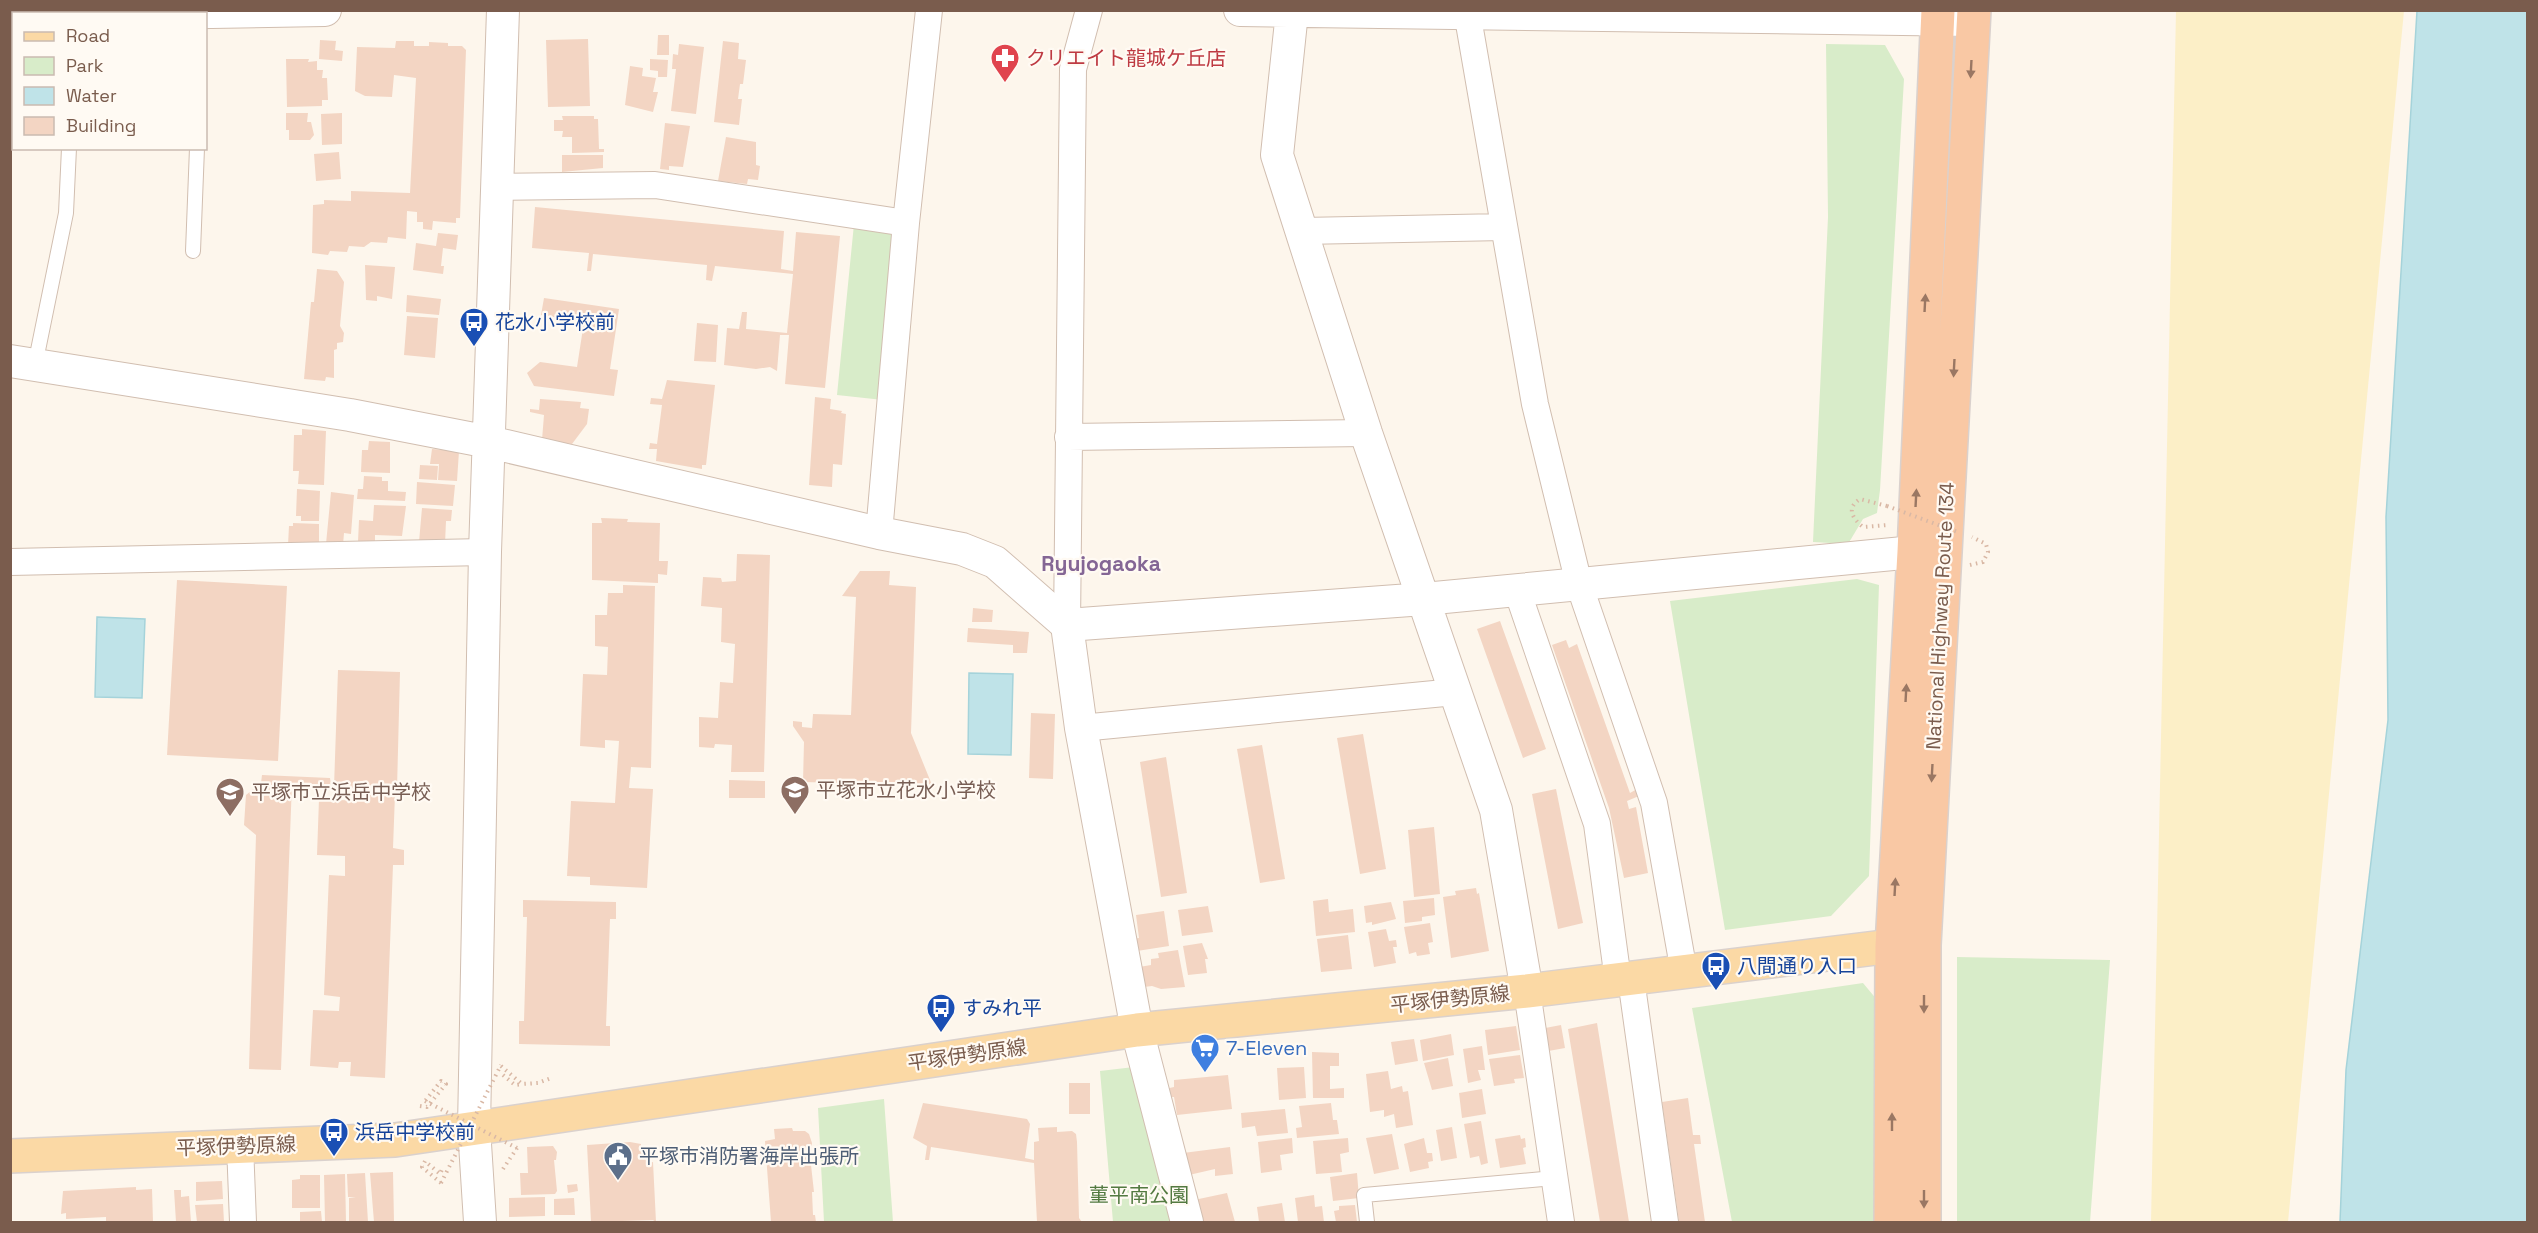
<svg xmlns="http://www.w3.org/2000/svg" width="2538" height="1233" font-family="'Space Grotesk','Noto Sans JP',sans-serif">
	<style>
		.green { fill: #d8ecc9 }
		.sand { fill: #fcefc7 }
		.water { fill: #bfe3e8; stroke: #a5d3da; stroke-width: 1.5 }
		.building { fill: #f3d5c3 }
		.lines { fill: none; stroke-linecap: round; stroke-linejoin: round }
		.service-casing { stroke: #d1beb0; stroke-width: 16 }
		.minor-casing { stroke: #d1beb0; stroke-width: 28 }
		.tertiary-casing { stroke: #d1beb0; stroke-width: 34 }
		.primary-casing { stroke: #dad1cd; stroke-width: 36 }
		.trunk-casing { stroke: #dad1cd; stroke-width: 36 }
		.path { stroke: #d9b8a5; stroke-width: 4; stroke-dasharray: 1.5 4.5; stroke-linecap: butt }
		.service { stroke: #fff; stroke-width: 14 }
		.minor { stroke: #fff; stroke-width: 26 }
		.tertiary { stroke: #fff; stroke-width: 32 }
		.primary { stroke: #fbd9a5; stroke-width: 33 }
		.trunk { stroke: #f9c8a4; stroke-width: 33 }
		.path-bridge { stroke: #d9b8a5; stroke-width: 4; stroke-dasharray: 1.5 4.5; stroke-linecap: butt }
		.oneway { fill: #9a7763 }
		.labels { text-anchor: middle; stroke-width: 4.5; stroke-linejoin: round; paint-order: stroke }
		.health-label { font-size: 20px; fill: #be3a42; stroke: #fffaf3; text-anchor: start }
		.transit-label { font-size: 20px; fill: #164399; stroke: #fffaf3; text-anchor: start }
		.street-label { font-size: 20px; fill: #7a5c4d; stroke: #fffaf3 }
		.education-label { font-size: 20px; fill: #785e54; stroke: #fffaf3; text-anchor: start }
		.shop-label { font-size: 20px; fill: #366cbe; stroke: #fffaf3; text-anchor: start }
		.service-label { font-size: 20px; fill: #4e5e75; stroke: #fffaf3; text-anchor: start }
		.park-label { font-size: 20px; fill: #537a41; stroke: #fffaf3 }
		.neighbourhood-label { font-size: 21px; font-weight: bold; fill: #846695; stroke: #fffaf3 }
	</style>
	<rect width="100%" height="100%" fill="#fdf6ec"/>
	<path class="green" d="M1826,44L1885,45L1904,79L1880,490L1877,513L1863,519L1848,544L1813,542L1828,217Z
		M899,222L883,400L837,395L854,224Z
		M1857,579L1879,585L1869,876L1831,916L1725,930L1670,601Z
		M1957,957L2110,960L2090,1222H1957Z
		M1863,983L1883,1007V1222H1732L1692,1008Z
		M1134,1067L1175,1222H1113L1100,1071Z
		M884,1099L893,1222H824L818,1108Z"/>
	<path class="sand" d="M2176,11H2404L2288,1222H2151Z"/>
	<path class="water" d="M2417,11H2527V1222H2340L2346,1070L2388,720L2386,517Z
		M97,617L145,619L142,698L95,697Z
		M969,673L1013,674L1011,755L968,754Z"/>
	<path class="building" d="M658,35H669V55H657Z
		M588,39L590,106L548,107L546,40Z
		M320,40L336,41L335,50L343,51L342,61L319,59Z
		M396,41H414V46H429V42L448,43V46H462L466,50L460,218H456V223L433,221L432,230L423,229V222H417V212L407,211L406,239L388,237L387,243L371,242L364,247L349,246L347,252L330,251L328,255L312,253L313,205L324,204V200L351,201V191L410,193L416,78L394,75L392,97L365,96L355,91L357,47L395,48Z
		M723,41L739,43L738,59L746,60L743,84H740L738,99H742L739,125L714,122Z
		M679,44L704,47L696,114L671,111L676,69H672L673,54L678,55Z
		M286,59H309L308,62L317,61V70H323L322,78H327L328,100H322V106L287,107Z
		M650,59L668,60L667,77H658V71L650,70Z
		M630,66L643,68L642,76L656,78L653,92H658L653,112L625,105Z
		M286,113H308L307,122H311L314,135L310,140H289V130H286Z
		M342,113V144L322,145L321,114Z
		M562,116H594V119H598L599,149H604V152L572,153V137H562L563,131H554V120H563Z
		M665,123L690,126L683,167L669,166V170L660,169Z
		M726,137L756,142V165L760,166L758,180L748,179L747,184L718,181Z
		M339,152L341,179L316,181L314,154Z
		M562,155H603V168L562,172Z
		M535,207L784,231L781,269L793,271L796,232L840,236L825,388L785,384L789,335H780L777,371L770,367L756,369L724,365L727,328L739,329L742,312H747L746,329L787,333L793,274L715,266L712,281L706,280L707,265L593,254L591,271H587L589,253L532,248Z
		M438,233L458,235L456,250L443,248L441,266H444L443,274L413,270L416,243L436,246Z
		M365,265L395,267L392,299L377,296V301L366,300Z
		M317,269L337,271L344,282L340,326L344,333L343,342L337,343V349L334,350V378L326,377L325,381L304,379L311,302H314Z
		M407,295L441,299L439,315L406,312Z
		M544,298L619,309L610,369L618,370L614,396L534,386L527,373L540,362L577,367L584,322L541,315Z
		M407,316L438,318L435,358L404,355Z
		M697,323L718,325L716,362L694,361Z
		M667,380L715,385L706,465H702V469L656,461L657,449H649L650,443L657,444L662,405L650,404L651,398L662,399Z
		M815,397L831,399L830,409L842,411L841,413L846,414L842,465L833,464L832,487L809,485Z
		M540,399L581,402L580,408L589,409L587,424L572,444L542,440L544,415L530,412V409L539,410Z
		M302,429L326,431L324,485L298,484L299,471H293L294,435H302Z
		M369,441L390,442V473L361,472L362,450H368Z
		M432,449L459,451L457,481L438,480L439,464H430Z
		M420,465L438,466L437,480L419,479Z
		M364,476L382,477V481H388V491L406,492L405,501L357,499L358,489H363Z
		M417,482L455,485L453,506L416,504Z
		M297,489L320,491L319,521H301V516H296Z
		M331,492L354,495L351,534L344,533L343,545L326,544Z
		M374,505L406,506L402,536L375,535V543L358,542L359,520L373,521Z
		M422,508L452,510L451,521H446L445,544L419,542Z
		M601,518L628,519L627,522L660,523L659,561H668L667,575L658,574V583L592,580V523H602Z
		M293,523L319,524V548L288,545L289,526H293Z
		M737,554L770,555L764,772H731L732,745L715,744L714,748L699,747V717L718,718L720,682L733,683L735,644L721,642L722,608L701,606L703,577L721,578L722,582L736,581Z
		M860,571H890L889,585L916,587L911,733L932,785L803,782L804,742L793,726V721L802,722V727L812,728L813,714L851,715L856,597L842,596Z
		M177,580L287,586L278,761L167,755Z
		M623,585L655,586L651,768L631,767L629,788L653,789L647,888L590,885V877L567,876L571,801L615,803L619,741L605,740V748L580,746L583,674L607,675L608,647L595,646V615H607L608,593H623Z
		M973,608L993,610L992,622H972Z
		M1500,621L1546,749L1523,758L1477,629Z
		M968,628L1029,632L1027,653H1013V645L967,642Z
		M1566,640L1569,648L1577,644L1630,793L1637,789L1639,796L1627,801L1629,809L1636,807L1648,873L1624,878L1609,808L1552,645Z
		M338,670L400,672L397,789L334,787Z
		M1031,713L1055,714L1053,779L1029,778Z
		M1363,734L1386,869L1360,874L1337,738Z
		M1262,745L1285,879L1260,883L1237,749Z
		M1166,757L1187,893L1161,897L1140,762Z
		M262,775L330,778L331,785L292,783L281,1070L249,1069L256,835L244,825L246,795L261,783Z
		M729,780L765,781V798H729Z
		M1556,789L1583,923L1558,929L1532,794Z
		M361,793L395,794L393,848L404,850V865H393L385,1078L350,1076L351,1062H339L338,1068L310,1066L313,1010L339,1011L340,997L324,995L329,875L345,876V856L317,855L319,799L361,801Z
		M1434,827L1440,894L1414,897L1408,830Z
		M1476,888L1477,894L1479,893L1489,951L1451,958L1443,897L1456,895L1455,891Z
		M1434,898L1435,915L1422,917V921L1405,923L1403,901Z
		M1328,899L1329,912L1353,909L1355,932L1316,936L1313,901Z
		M523,900L616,902V919H610L606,1026H610V1046L519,1044V1021H524L527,917H523Z
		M1391,902L1396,919L1372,925V922L1366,923L1364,906Z
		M1208,906L1213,932L1182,936L1178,910Z
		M1164,911L1169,946L1137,951L1131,939L1139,938L1136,915Z
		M1430,923L1433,942L1428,943L1430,954L1417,956L1416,952L1409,954L1404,927Z
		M1386,929L1389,941L1396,940L1397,947H1393L1396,963L1374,967L1368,932Z
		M1348,935L1352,969L1321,972L1317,939Z
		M1202,943L1208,959H1205L1207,973L1188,975L1183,946Z
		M1178,950L1185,987L1161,989L1152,986L1136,988L1133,968L1151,965V959L1159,958L1158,953Z
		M1597,1023L1629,1222H1600L1568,1029Z
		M1561,1025L1565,1048L1543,1052L1540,1029Z
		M1516,1026L1520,1050L1488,1055L1485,1030Z
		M1451,1034L1454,1055L1423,1061L1420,1040Z
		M1414,1039L1418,1061L1395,1065L1391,1042Z
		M1482,1046L1485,1070H1478L1481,1080L1468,1083L1463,1049Z
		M1312,1052L1339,1053V1066H1330V1089L1344,1088V1098H1313Z
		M1520,1055L1524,1078L1514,1079L1515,1083L1494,1086L1489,1059Z
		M1448,1058L1453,1086L1432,1090L1424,1063Z
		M1304,1067L1306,1098L1279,1100L1277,1068Z
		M1388,1071L1391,1089L1402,1086L1403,1092L1408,1091L1413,1125L1396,1128L1394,1114L1384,1117V1110L1370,1112L1366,1074Z
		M1228,1075L1232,1109L1177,1115L1174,1097H1167L1165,1089L1174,1087V1080Z
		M1069,1083H1090V1114H1069Z
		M1482,1089L1486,1114L1462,1118L1459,1093Z
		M1688,1098L1693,1135H1700L1701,1144H1694L1705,1222H1679L1662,1102Z
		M923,1103L1027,1119L1030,1124L1025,1158L1034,1160V1142L1039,1141L1038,1128L1057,1127V1132L1072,1131L1076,1134L1077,1142L1079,1218L1082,1222H1037L1034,1163L931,1147L929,1160H925L927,1146L913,1138Z
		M1331,1103L1333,1120H1337L1339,1134L1297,1138L1296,1128L1302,1127L1299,1106Z
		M1285,1109L1288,1133L1257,1136L1255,1126L1242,1128L1241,1113Z
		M1481,1121L1488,1163L1481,1165L1479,1156L1470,1158L1464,1124Z
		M1452,1127L1457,1158L1441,1161L1436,1130Z
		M792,1128L793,1131H805L809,1134L812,1143V1156H810L814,1192H812L813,1215H815L816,1222H771L765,1141L775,1139L774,1129Z
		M1392,1134L1399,1169L1374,1174L1366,1138Z
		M1520,1135L1521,1139L1525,1138L1526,1147L1523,1148L1526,1164L1500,1168L1495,1139Z
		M1292,1138L1293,1153L1280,1155L1282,1170L1261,1173L1258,1142Z
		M1348,1138L1349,1152L1340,1154L1342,1172L1316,1174L1313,1141Z
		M1424,1138L1427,1153H1432L1433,1161L1428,1162L1429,1168L1410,1172L1404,1144Z
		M630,1142L641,1144V1148H646L647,1163L653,1162L656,1222L653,1220L591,1222L587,1145Z
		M553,1146L557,1152L556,1160H554L557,1191L555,1194L521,1195L520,1173H528L527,1147Z
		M1230,1147L1233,1174L1215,1176V1169L1189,1175L1183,1153Z
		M393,1172L394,1222H374L370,1173Z
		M365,1173L368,1222H349V1198L356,1197H348L347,1174Z
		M1357,1173L1359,1198L1333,1201L1330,1177Z
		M345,1174L346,1222H325L324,1175Z
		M300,1175H320V1208H292V1180L300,1179Z
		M222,1181L223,1199L196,1201V1182Z
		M577,1184L578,1191L568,1193L567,1185Z
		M136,1187V1190L152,1189L153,1222H106V1217L66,1219V1213L61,1214L63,1191Z
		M174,1190H181V1197L189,1196L191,1222H176Z
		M1227,1193L1235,1222H1200L1194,1200Z
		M1314,1195L1315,1207L1322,1206L1324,1222H1298L1295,1198Z
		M545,1197V1216L509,1217V1198Z
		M574,1198L575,1215H554V1199Z
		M1282,1203L1285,1222H1259L1257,1207Z
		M223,1204L224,1222H197L195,1205Z
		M1355,1205L1357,1222H1336L1334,1211L1339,1210V1206Z
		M321,1211L322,1222H300V1212Z"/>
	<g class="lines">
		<g class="service-casing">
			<path id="service" d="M62,10V14
				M193,251L197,148
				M35,365L66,213L69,148
				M1367,1222L1364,1195L1554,1178"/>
		</g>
		<g class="minor-casing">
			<path id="minor" d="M1467,12L1535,404L1579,584L1654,803L1684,972
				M497,187L655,185L906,223
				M1302,231L1504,227
				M1068,437L1366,433
				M879,533L906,223L929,10
				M10,562L485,552
				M1517,590L1597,824L1618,980
				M1067,625L1073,69L1089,10
				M1081,728L1455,692
				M1631,979L1665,1222
				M1527,991L1561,1222
				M240,1145L243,1222"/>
		</g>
		<g class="tertiary-casing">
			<path id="tertiary" d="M1240,10L1973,20
				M1292,12L1277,155L1366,433L1496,810L1527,991
				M10,14H14
				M93,14L325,10
				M10,361L350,415L489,442L879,533L962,549L995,562L1067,625L1424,599L1914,552
				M1067,625L1081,728L1137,1030L1187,1222
				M480,1222L474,1128L485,552L503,10"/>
		</g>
		<g class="primary-casing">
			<path id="primary" d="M10,1156L395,1140L1137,1030L1527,991L1892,946L1922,945"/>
		</g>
		<g class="trunk-casing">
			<path id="trunk" d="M1891,1222L1892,946L1914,552L1938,10
				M1924,1222V945L1974,10"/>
		</g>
		<path class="path" d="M1887,506L1860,499C1846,508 1852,518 1863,527L1888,525
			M1970,565L1983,562L1988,552L1986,544L1972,537
			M501,1066L522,1084L538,1083L551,1078
			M503,1075L515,1085L522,1084
			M420,1106L427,1107L446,1084L441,1081L425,1101
			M503,1169L517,1148
			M441,1183L422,1167L425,1161L440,1174L443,1167"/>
		<use href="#service" class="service"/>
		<use href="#minor" class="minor"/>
		<use href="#tertiary" class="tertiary"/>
		<use href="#primary" class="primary"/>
		<use href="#trunk" class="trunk"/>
		<path class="path-bridge" d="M1887,506L1960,533
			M425,1101L517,1148
			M441,1183L501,1065"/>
	</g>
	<defs><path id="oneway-solid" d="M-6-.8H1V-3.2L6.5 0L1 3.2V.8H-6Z" transform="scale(1.5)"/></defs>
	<g class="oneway">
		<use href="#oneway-solid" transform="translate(1971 69) rotate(93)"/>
		<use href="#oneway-solid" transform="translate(1925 303) rotate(-87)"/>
		<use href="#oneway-solid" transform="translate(1954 368) rotate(93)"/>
		<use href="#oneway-solid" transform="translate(1916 498) rotate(-87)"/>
		<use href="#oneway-solid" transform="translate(1906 693) rotate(-87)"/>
		<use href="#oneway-solid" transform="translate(1932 773) rotate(93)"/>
		<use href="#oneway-solid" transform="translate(1895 887) rotate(-87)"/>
		<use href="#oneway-solid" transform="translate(1924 1004) rotate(90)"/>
		<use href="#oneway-solid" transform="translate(1892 1122) rotate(-90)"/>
		<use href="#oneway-solid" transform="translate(1924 1199) rotate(90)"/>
	</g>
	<defs>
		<g id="pharmacy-pin" transform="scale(1.5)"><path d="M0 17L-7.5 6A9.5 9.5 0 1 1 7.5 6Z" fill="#e0444e" stroke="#fffaf3"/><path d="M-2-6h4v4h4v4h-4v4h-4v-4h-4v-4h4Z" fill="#fff"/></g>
		<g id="bus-pin" transform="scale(1.5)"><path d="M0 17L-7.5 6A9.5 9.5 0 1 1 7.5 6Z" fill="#1a4fb4" stroke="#fffaf3"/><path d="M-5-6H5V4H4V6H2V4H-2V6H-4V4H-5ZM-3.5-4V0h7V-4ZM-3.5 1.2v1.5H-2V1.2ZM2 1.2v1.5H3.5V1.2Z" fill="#fff"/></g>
		<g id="school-pin" transform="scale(1.5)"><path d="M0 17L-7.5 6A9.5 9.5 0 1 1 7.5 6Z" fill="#8d6e63" stroke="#fffaf3"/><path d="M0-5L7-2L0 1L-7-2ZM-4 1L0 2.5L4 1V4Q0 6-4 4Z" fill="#fff"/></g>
		<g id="supermarket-pin" transform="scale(1.5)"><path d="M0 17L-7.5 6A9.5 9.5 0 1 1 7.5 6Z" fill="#3f7fe0" stroke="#fffaf3"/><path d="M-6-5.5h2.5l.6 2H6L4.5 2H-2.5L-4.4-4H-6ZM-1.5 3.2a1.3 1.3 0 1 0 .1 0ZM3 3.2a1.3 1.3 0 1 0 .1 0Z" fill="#fff"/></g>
		<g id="civic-pin" transform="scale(1.5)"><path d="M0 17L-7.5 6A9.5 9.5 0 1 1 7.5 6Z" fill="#5c6f8a" stroke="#fffaf3"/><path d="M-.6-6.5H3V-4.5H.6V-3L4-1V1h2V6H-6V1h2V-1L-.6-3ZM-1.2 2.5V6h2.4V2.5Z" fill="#fff"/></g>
	</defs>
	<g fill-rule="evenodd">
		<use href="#pharmacy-pin" x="1005" y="58"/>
		<use href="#bus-pin" x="474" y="322"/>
		<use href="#school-pin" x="795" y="790"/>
		<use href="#school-pin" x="230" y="792"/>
		<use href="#bus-pin" x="1716" y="966"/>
		<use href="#bus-pin" x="941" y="1008"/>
		<use href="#supermarket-pin" x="1205" y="1048"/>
		<use href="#bus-pin" x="334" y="1132"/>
		<use href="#civic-pin" x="618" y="1156"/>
	</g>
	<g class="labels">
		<g class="health-label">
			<text x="1026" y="65">クリエイト龍城ケ丘店</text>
		</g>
		<g class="transit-label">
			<text x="495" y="329">花水小学校前</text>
			<text x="1737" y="973">八間通り入口</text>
			<text x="962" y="1015">すみれ平</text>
			<text x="355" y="1139">浜岳中学校前</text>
		</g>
		<g class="street-label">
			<text transform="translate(1940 616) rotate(-87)" y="7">National Highway Route 134</text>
			<text transform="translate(1450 999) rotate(-6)" y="7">平塚伊勢原線</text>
			<text transform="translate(967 1055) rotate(-8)" y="7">平塚伊勢原線</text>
			<text transform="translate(236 1146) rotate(-2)" y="7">平塚伊勢原線</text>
		</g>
		<g class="education-label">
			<text x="816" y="797">平塚市立花水小学校</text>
			<text x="251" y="799">平塚市立浜岳中学校</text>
		</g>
		<g class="shop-label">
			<text x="1226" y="1055">7-Eleven</text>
		</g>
		<g class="service-label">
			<text x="639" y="1163">平塚市消防署海岸出張所</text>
		</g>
		<g class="park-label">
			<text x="1139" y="1202">菫平南公園</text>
		</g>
		<g class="neighbourhood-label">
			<text x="1101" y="571">Ryujogaoka</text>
		</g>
	</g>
	<rect width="2538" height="1233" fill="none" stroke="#7a5c4d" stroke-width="24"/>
	<rect x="12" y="12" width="195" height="138" fill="#fffaf3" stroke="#cabbb1" stroke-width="1.5"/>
	<rect x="24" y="32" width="30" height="9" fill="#fbd9a5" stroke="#cabbb1" stroke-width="1.5"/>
	<text x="66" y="42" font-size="18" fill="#7a5c4d">Road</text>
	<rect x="24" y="57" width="30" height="18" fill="#d8ecc9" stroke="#cabbb1" stroke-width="1.5"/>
	<text x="66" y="72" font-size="18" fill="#7a5c4d">Park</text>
	<rect x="24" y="87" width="30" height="18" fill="#bfe3e8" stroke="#cabbb1" stroke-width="1.5"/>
	<text x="66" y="102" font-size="18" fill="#7a5c4d">Water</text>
	<rect x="24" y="117" width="30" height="18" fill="#f3d5c3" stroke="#cabbb1" stroke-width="1.5"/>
	<text x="66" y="132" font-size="18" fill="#7a5c4d">Building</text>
</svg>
